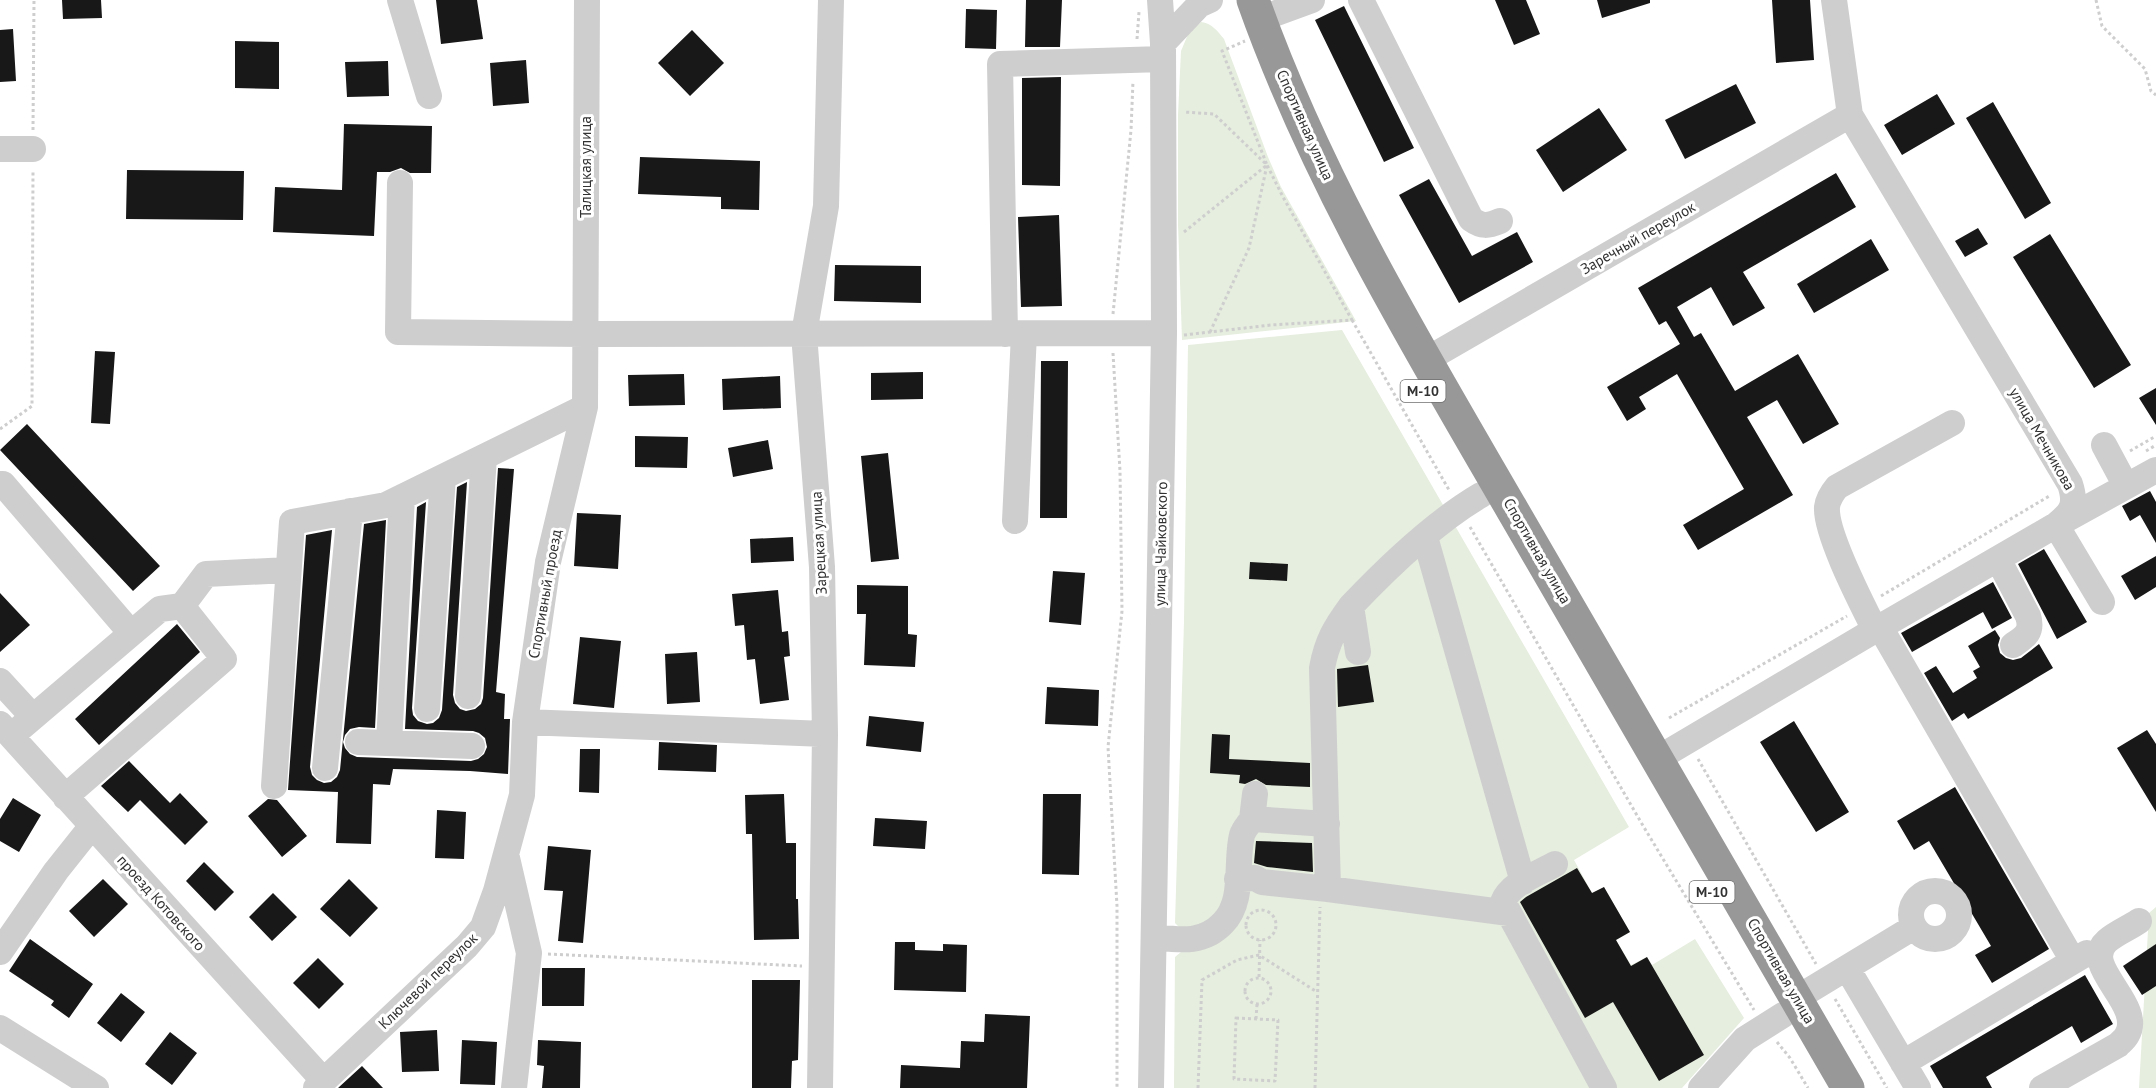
<svg xmlns="http://www.w3.org/2000/svg" width="2156" height="1088" font-family="'PT Sans',sans-serif">
	<style>
		.green { fill: #e6eedf }
		.building { fill: #181818 }
		.lines { fill: none; stroke-linecap: round; stroke-linejoin: round }
		.path { stroke: #cecece; stroke-width: 3; stroke-dasharray: 3 3; stroke-linecap: butt }
		.minor { stroke: #cecece; stroke-width: 26 }
		.highway { stroke: #989898; stroke-width: 33 }
		.labels { text-anchor: middle; stroke-width: 6; stroke-linejoin: round; paint-order: stroke }
		.shield { fill: #fff; stroke: #6f6f6f; stroke-width: 1.5 }
		.shield-label { font-size: 14px; font-weight: bold; fill: #313131 }
		.street-label { font-size: 15px; fill: #313131; stroke: #fff }
	</style>
	<rect width="100%" height="100%" fill="#fff"/>
	<path class="green" d="M1201,22C1212,23 1217,31 1224,39L1268,157L1281,187L1356,321L1182,340L1178,224V115L1181,51L1189,32Z
		M1342,330L1629,827L1574,860L1592,893L1604,887L1630,932L1616,940L1631,965L1647,957L1652,965L1695,939L1744,1018L1682,1088H1174L1175,957L1181,952V929L1175,923L1184,622L1188,345Z
		M2156,907V1088H2139L2149,913Z"/>
	<path class="building" d="M62,0H101L102,18L63,19Z
		M436,0H477L483,39L441,44Z
		M1026,0H1062L1060,47H1025Z
		M1495,0H1526L1540,34L1514,45Z
		M1597,0H1650V3L1602,18Z
		M1772,0H1810L1814,60L1776,63Z
		M1344,6L1414,148L1384,162L1315,20Z
		M966,9L997,10L996,49L965,48Z
		M13,29L16,81L0,82V30Z
		M692,30L724,63L690,96L658,63Z
		M235,41L279,42V89L235,88Z
		M526,60L529,103L493,106L490,63Z
		M388,61L389,96L347,97L345,62Z
		M1061,77L1060,186L1022,185V78Z
		M1736,84L1756,123L1685,159L1665,120Z
		M1937,94L1955,124L1902,155L1884,125Z
		M1993,102L2051,203L2025,219L1966,118Z
		M1599,108L1627,150L1563,192L1536,150Z
		M344,124L432,126L431,173H410L401,168L390,172H377L374,236L273,232L275,187L342,190Z
		M640,157L760,161L759,210L721,209V197L638,194Z
		M127,170L244,171L243,220L126,219Z
		M1836,173L1856,207L1743,272L1765,308L1733,326L1711,287L1677,307L1694,337L1701,333L1735,391L1798,354L1839,424L1803,444L1777,400L1747,417L1793,495L1698,550L1683,525L1744,489L1677,374L1639,397L1646,409L1627,421L1607,387L1680,344L1666,321L1659,325L1638,288Z
		M1429,179L1472,256L1517,232L1533,262L1459,303L1399,195Z
		M1059,215L1062,306L1021,307L1018,217Z
		M1978,228L1988,244L1965,257L1955,241Z
		M2050,234L2131,365L2094,388L2013,257Z
		M1871,239L1889,270L1814,313L1797,284Z
		M835,265L921,266V303L834,301Z
		M95,351L115,352L110,424L91,423Z
		M1041,361H1068L1067,518H1040Z
		M923,372V399L871,400V373Z
		M684,374L685,405L629,406L628,375Z
		M780,376L781,408L723,410L722,379Z
		M2156,388V425L2139,398Z
		M27,424L160,566L133,591L0,450Z
		M635,436L688,437L687,468L635,467Z
		M768,440L773,469L733,477L728,448Z
		M888,453L899,559L871,562L861,456Z
		M498,468L514,469L496,692L505,694L504,719H510L508,774L470,771L393,769L390,785L373,784L371,844L336,843L338,792L288,790L306,535L332,530L310,767L312,775L317,780L324,783L331,782L337,777L340,770L364,524L386,520L375,728L359,727L350,729L345,735L343,742L345,748L350,754L357,757L471,761L478,759L484,754L487,747L485,738L479,733L473,731L405,729L417,507L426,502L412,708L413,715L418,721L427,724L433,723L439,718L442,710L457,487L467,482L453,695L455,703L460,709L466,711L475,709L481,704L483,698Z
		M2150,491L2156,502V543L2140,515L2130,521L2122,506Z
		M577,513L621,515L618,569L574,566Z
		M793,537L794,561L751,563L750,539Z
		M2044,549L2087,622L2057,639L2018,564Z
		M2156,556V587L2135,600L2121,576Z
		M1250,562L1288,564L1287,581L1249,579Z
		M1053,571L1085,573L1081,625L1049,622Z
		M1993,582L2012,618L1992,629L1983,612L1912,652L1901,633Z
		M857,585L908,586V634L917,635L915,667L864,665L866,614H857Z
		M778,590L782,632L788,631L790,656L784,657L789,700L760,704L755,659L747,660L744,625L735,626L732,594Z
		M0,593L30,625L0,652Z
		M177,624L200,652L99,745L75,719Z
		M1995,630L2000,638L1998,645L2000,653L2006,658L2013,660L2021,658L2039,644L2053,668L1968,719L1964,713L1952,721L1924,673L1936,666L1953,693L1977,678L1973,671L1980,667L1968,646Z
		M580,637L621,641L614,708L573,704Z
		M697,652L700,702L667,704L665,654Z
		M1368,665L1374,702L1338,707L1337,669Z
		M1047,687L1099,690L1098,726L1045,724Z
		M869,716L924,722L921,752L866,746Z
		M1794,721L1849,812L1816,832L1760,742Z
		M2147,730L2156,744V812L2117,748Z
		M1212,734L1230,735L1229,759L1310,763V787L1266,785L1256,779L1245,784L1239,783L1240,775L1210,773Z
		M659,742L717,745L716,772L658,770Z
		M580,749H600L599,793L579,792Z
		M129,761L170,803L180,793L208,822L185,845L140,800L128,812L101,786Z
		M1955,787L2049,949L1992,983L1975,955L1991,946L1929,841L1914,850L1897,821Z
		M784,794L786,843H796V899H798L799,939L754,940L752,834H746L745,795Z
		M1043,794H1081L1079,875L1042,874Z
		M13,798L41,815L19,852L0,841V819Z
		M268,799L277,800L307,836L282,857L248,816Z
		M437,810L466,812L464,859L435,858Z
		M875,818L927,821L925,849L873,846Z
		M1256,841L1312,843L1313,872L1267,867L1254,863Z
		M548,846L591,850L583,943L558,941L563,891L544,890Z
		M204,862L234,892L215,911L186,881Z
		M1577,868L1592,893L1604,887L1630,932L1616,940L1631,966L1647,957L1704,1055L1659,1081L1613,1002L1585,1018L1520,902L1526,897Z
		M103,879L128,904L94,937L69,911Z
		M349,879L378,908L350,937L320,909Z
		M273,893L297,917L272,941L249,917Z
		M30,939L93,984L69,1018L51,1005L54,1001L9,971Z
		M895,942H915V950L943,951V944L967,945L966,992L894,990Z
		M2156,944V986L2142,995L2123,966Z
		M318,958L344,984L319,1009L293,983Z
		M542,968H585L584,1006H542Z
		M2085,975L2113,1024L2081,1043L2072,1026L1986,1077L1992,1088H1943L1930,1066Z
		M752,980H800L798,1060L792,1061L791,1088H752Z
		M121,993L145,1012L121,1042L97,1023Z
		M985,1014L1030,1016L1027,1088H900L901,1065L960,1068L961,1041L984,1042Z
		M437,1030L439,1071L402,1072L400,1032Z
		M170,1032L197,1053L172,1085L145,1064Z
		M462,1040L497,1042L495,1085L460,1084Z
		M538,1040L581,1042L580,1088H542L544,1066L537,1065Z
		M362,1066L383,1088H338Z"/>
	<g class="lines">
		<path class="path" d="M2096,0L2102,26L2145,69L2151,91L2156,95
			M1137,39L1139,12
			M33,130L34,0
			M1184,232L1267,165L1222,51L1245,41
			M1113,314L1131,130L1133,81
			M1352,320L1449,490
			M1210,332L1249,248L1267,165
			M1184,335L1271,325L1352,320L1283,197L1267,165L1214,114L1184,112
			M1113,353L1120,471L1122,611L1108,747L1117,906V1088
			M0,429L32,406L33,170
			M2130,451L2156,436
			M2146,451L2156,445
			M1470,527L1642,824L1754,1010
			M1881,596L2051,495
			M1669,718L1847,616
			M1698,759L1816,964
			M1246 925a15 15 0 1 1 30 0a15 15 0 1 1-30 0Z
			M548,954L802,966
			M1259,977L1260,940
			M1245 991a13 13 0 1 1 26 0a13 13 0 1 1-26 0Z
			M1835,999L1887,1088
			M1236,1018L1278,1020L1275,1081L1234,1079Z
			M1256,1019L1257,1004
			M1777,1042L1790,1058L1808,1088
			M1198,1088L1202,980L1237,960L1259,955L1317,992
			M1315,1088L1320,907"/>
		<path class="minor" d="M400,0L429,96
			M1361,0L1471,219C1482,227 1488,226 1500,221
			M1260,19L1312,0
			M1163,43L1199,5L1210,0
			M0,149H33
			M400,183L398,332L584,334L1164,333
			M1005,334L1000,64L1163,59
			M1426,360L1850,115
			M2104,445L2126,486
			M0,484H3L131,633
			M1015,521L1024,334
			M1425,537L1523,882
			M1998,559L2028,616C2033,632 2025,637 2013,645
			M2102,602L2056,525L2156,470
			M1880,627L2073,961
			M1875,630C1862,604 1825,533 1827,507C1828,499 1832,493 1837,487L1952,423
			M1358,652L1351,606C1388,567 1435,522 1481,495
			M0,681L33,717
			M468,696L484,457
			M427,709L443,477
			M525,722L825,734
			M0,724L323,1080
			M11,736L160,609L182,606
			M358,742L472,746
			M389,743L402,497
			M1657,759L1875,630L2056,525C2072,512 2077,505 2070,484L1850,115L1834,0
			M325,768L350,511
			M274,786L292,522L386,505L585,407
			M65,797L224,659L182,606L206,574L288,570
			M1252,819L1255,794
			M507,858L529,953L514,1088
			M1555,864C1538,874 1510,883 1503,902L1604,1088
			M1237,879L1255,878L1262,882L1328,889L1509,913
			M1328,889L1322,668C1327,641 1335,628 1351,606
			M1911 915a24 24 0 1 1 48 0a24 24 0 1 1-48 0Z
			M1154,937C1180,940 1203,944 1223,923C1245,901 1235,863 1242,835C1244,829 1249,824 1252,819L1327,824
			M0,952L56,871L91,827
			M1847,968L1918,1088
			M1797,998L1914,927
			M0,1028L96,1088
			M1903,1063L2087,953
			M316,1088L467,946L483,927L496,891L522,795L525,722L548,562L585,407L587,0
			M820,1088L825,734L822,567L804,334L826,206L831,0
			M1151,1088L1164,333L1163,43L1160,0
			M1701,1088L1745,1039L1783,1015
			M2042,1088L2118,1045C2121,1042 2125,1039 2127,1035C2145,1004 2079,966 2107,941C2116,933 2129,928 2139,921"/>
		<path class="highway" d="M1253,0C1317,181 1417,345 1513,511C1625,703 1737,895 1848,1088"/>
	</g>
	<g class="labels">
		<g class="shield">
			<rect x="1400.5" y="380" width="45" height="22" rx="4.5"/>
			<rect x="1689.5" y="881" width="45" height="22" rx="4.5"/>
		</g>
		<g class="shield-label">
			<text x="1423" y="396">М-10</text>
			<text x="1712" y="897">М-10</text>
		</g>
		<g class="street-label">
			<text transform="translate(1305 125) rotate(66)" y="5">Спортивная улица</text>
			<text transform="translate(586 167) rotate(-90)" y="5">Талицкая улица</text>
			<text transform="translate(1638 238) rotate(-30)" y="5">Заречный переулок</text>
			<text transform="translate(2042 439) rotate(60)" y="5">улица Мечникова</text>
			<text transform="translate(819 543) rotate(-93)" y="5">Зарецкая улица</text>
			<text transform="translate(1161 544) rotate(-89)" y="5">улица Чайковского</text>
			<text transform="translate(1537 551) rotate(60)" y="5">Спортивная улица</text>
			<text transform="translate(545 594) rotate(-80)" y="5">Спортивный проезд</text>
			<text transform="translate(161 903) rotate(48)" y="5">проезд Котовского</text>
			<text transform="translate(1781 971) rotate(60)" y="5">Спортивная улица</text>
			<text transform="translate(428 981) rotate(-44)" y="5">Ключевой переулок</text>
		</g>
	</g>
</svg>
